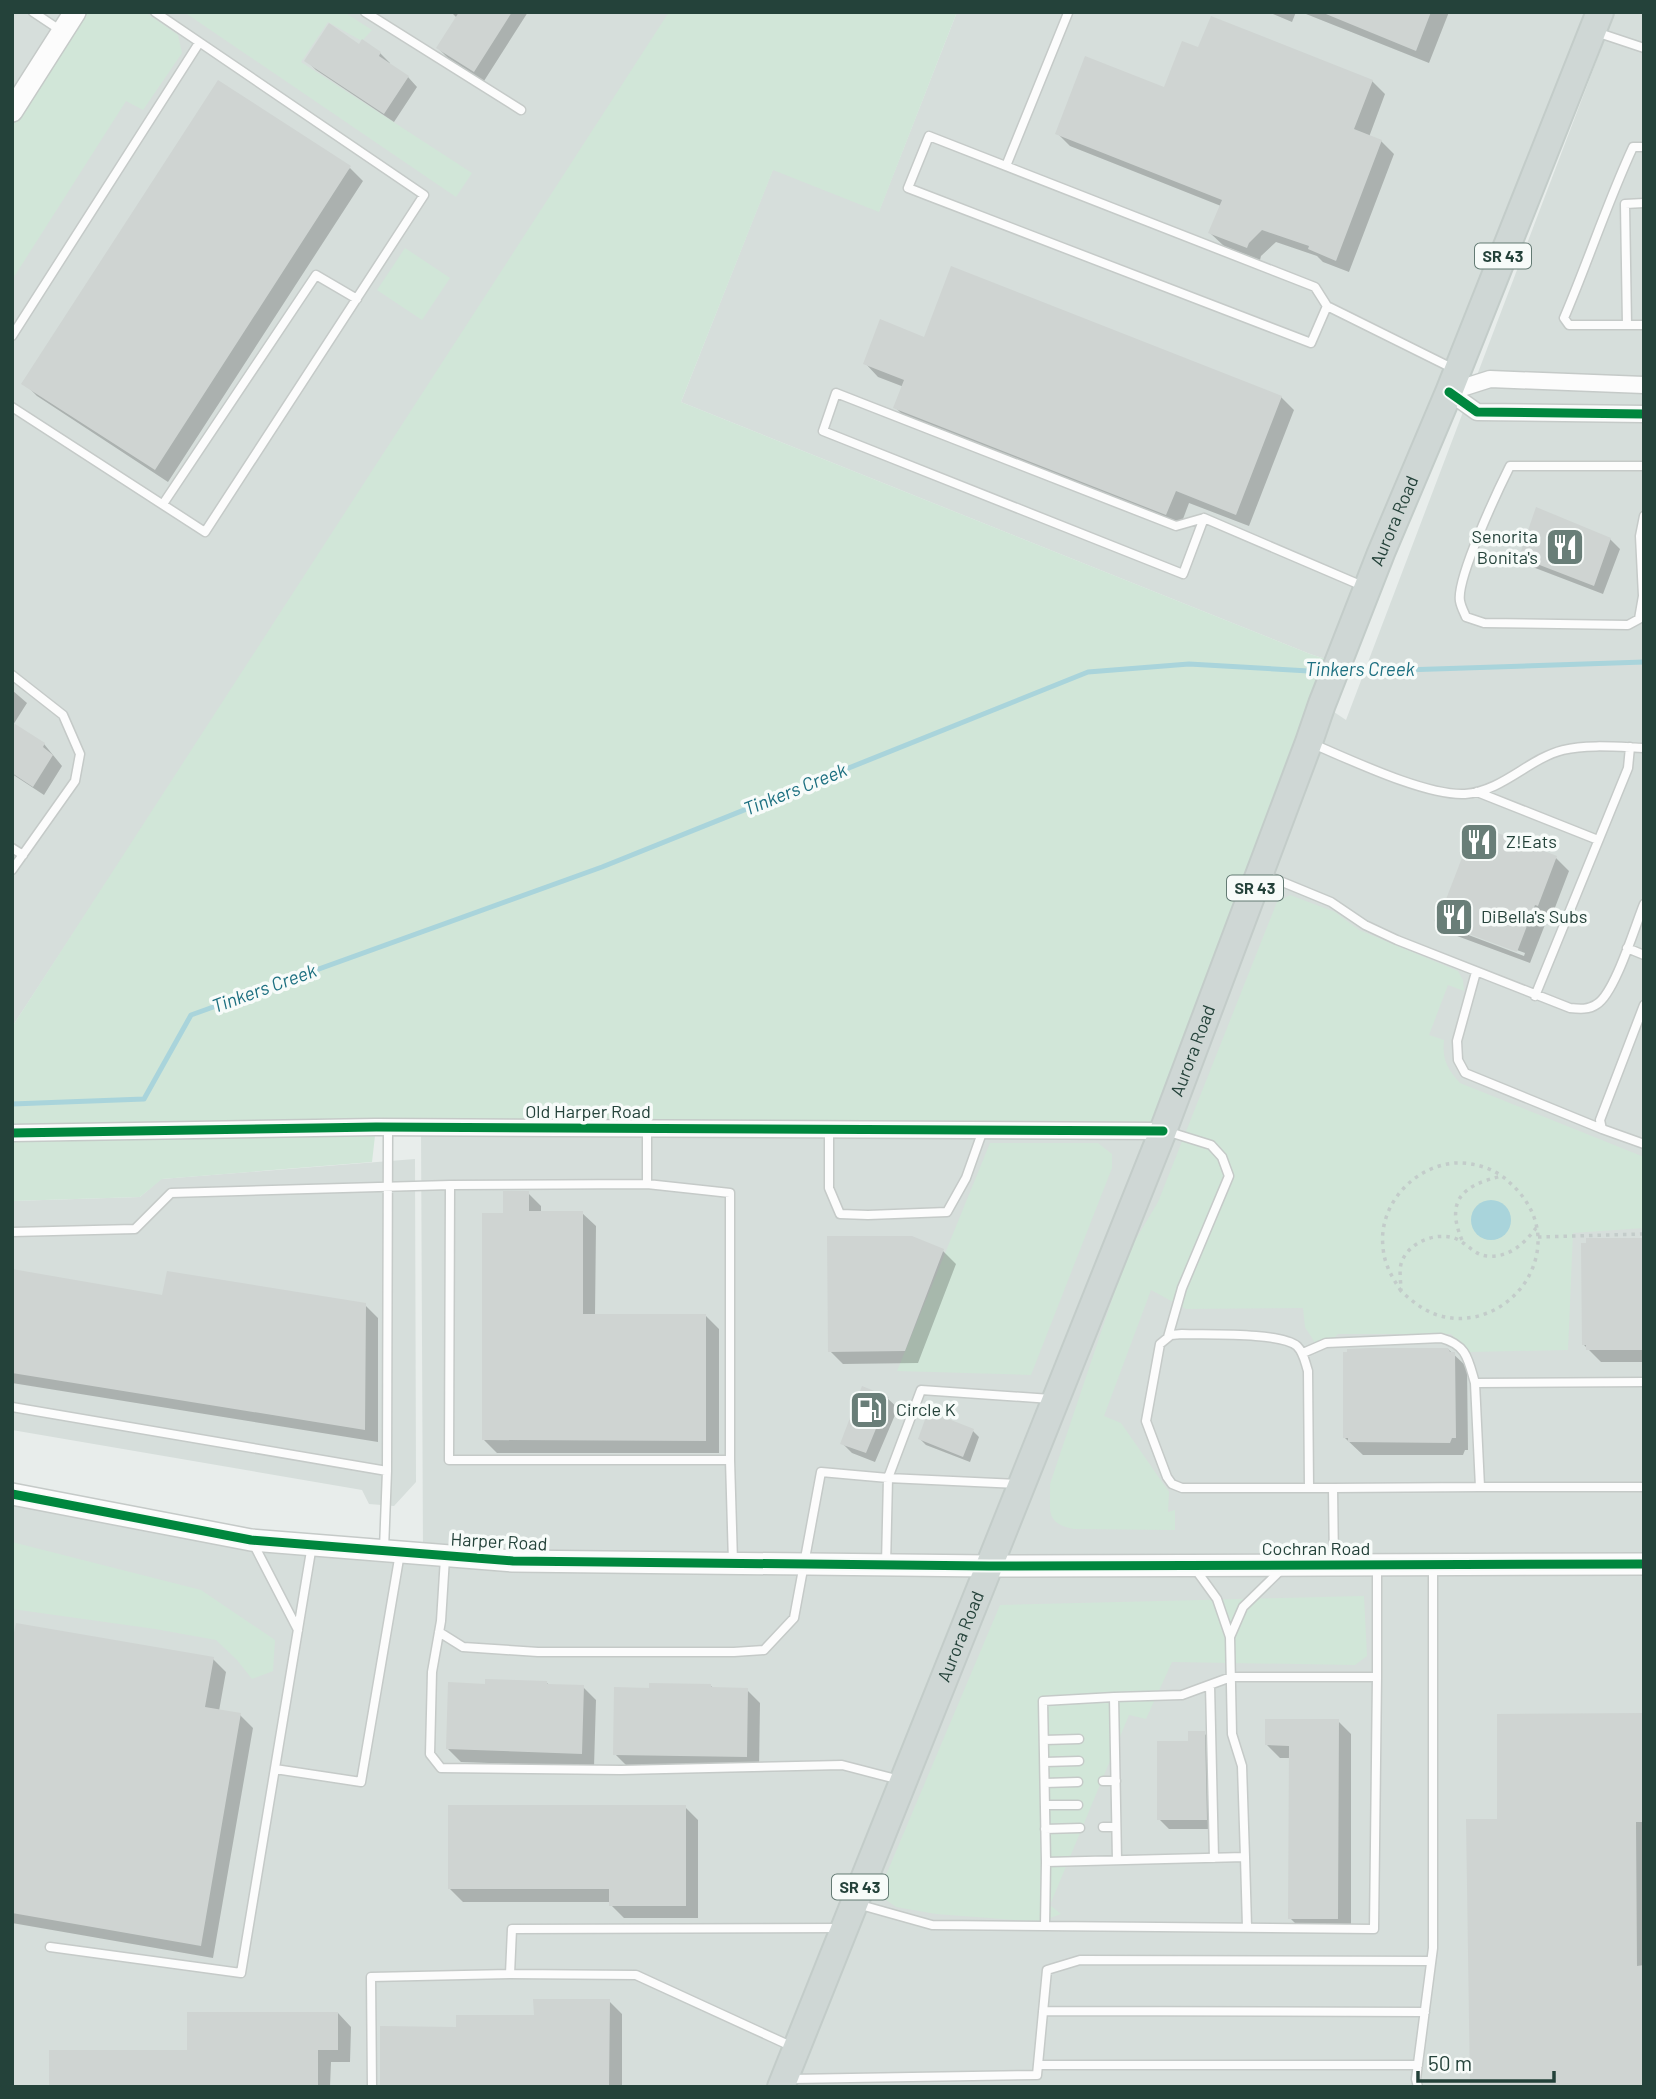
<svg xmlns="http://www.w3.org/2000/svg" width="1656" height="2099" font-family="Barlow,sans-serif">
	<style>
		.built { fill: #d6dedb }
		.green { fill: #d1e6d8 }
		.water { fill: #a9d4db }
		.shadow { fill: #0003; fill-rule: evenodd }
		.lines { fill: none; stroke-linecap: round; stroke-linejoin: round }
		.stream { stroke: #a9d4db; stroke-width: 5 }
		.building { fill: #cfd4d2 }
		.service-casing { stroke: #c5cac8; stroke-width: 11 }
		.minor-casing { stroke: #c5cac8; stroke-width: 19 }
		.tertiary-casing { stroke: #c5cac8; stroke-width: 24 }
		.primary-casing { stroke: #c3ccc9; stroke-width: 30 }
		.path { stroke: #c3ccca; stroke-width: 3.5; stroke-dasharray: 3.5 5; stroke-linecap: butt }
		.service { stroke: #fcfcfc; stroke-width: 8 }
		.minor { stroke: #fcfcfc; stroke-width: 16 }
		.tertiary { stroke: #fcfcfc; stroke-width: 21 }
		.primary { stroke: #cfd7d5; stroke-width: 26 }
		.cycleway-casing { stroke: #f7fbf9; stroke-width: 13 }
		.cycleway { stroke: #00873e; stroke-width: 9 }
		.labels { text-anchor: middle; stroke-width: 7; stroke-linejoin: round; paint-order: stroke }
		.shield { fill: #f7fbf9; stroke: #637a73; stroke-width: 2 }
		.shield-label { font-size: 16px; font-weight: bold; fill: #24423a }
		.street-label { font-size: 18px; fill: #24423a; stroke: #f7fbf9 }
		.poi-label { font-size: 18px; fill: #24423a; stroke: #f7fbf9; text-anchor: start }
		.water-label { font-size: 19px; font-style: italic; fill: #1c6f80; stroke: #f7fbf9 }
	</style>
	<rect width="100%" height="100%" fill="#e8edeb"/>
	<path class="built" d="M12,12H676L12,1027Z
		M957,12H1600L1338,663L1310,654L681,402L773,169L879,211Z
		M1615,12H1644V2087H12V1505L14,1495L251,1540L423,1553L421,1127L1322,704L1346,720Z
		M415,1159L416,1482L394,1506L369,1504L362,1490L12,1430V1201L140,1197L161,1179Z"/>
	<path class="green" d="M75,12H145L178,35L182,53L143,110L126,101L12,280V111Z
		M184,12H344L372,30L362,41L328,22L301,62L472,173L456,197Z
		M669,12H957L879,212L773,170L681,402L1310,654L1338,663L1163,1131L376,1127L372,1162L162,1179L140,1197L12,1201V1027Z
		M405,248L450,278L422,320L377,290Z
		M1290,895L1335,912L1359,930L1458,971L1463,980L1464,991L1448,985L1429,1035L1444,1040C1442,1059 1447,1069 1460,1083L1644,1157V1228L1573,1233L1568,1350L1469,1352L1451,1334H1338L1326,1346H1317L1305,1327L1303,1308L1186,1309L1151,1290L1104,1416L1121,1423L1169,1492L1168,1512L1175,1510V1530L1073,1529C1044,1522 1051,1511 1050,1484L1128,1252L1158,1202L1277,902Z
		M990,1143H1098L1112,1154V1168L1031,1375L897,1371Z
		M12,1542L201,1590L275,1640L273,1671L252,1679L237,1660L216,1640L155,1629L12,1609Z
		M1364,1596L1367,1656L1355,1665L1172,1662L1146,1719L1129,1715L1050,1905L1061,1914L1039,1922L936,1914L896,1907L878,1894L1000,1605Z"/>
	<path class="water" d="M1471 1220a20 20 0 1 1 40 0a20 20 0 1 1-40 0Z"/>
	<path class="shadow" d="M454,12H528L484,81L448,58L438,48L457,18L453,14Z
		M1268,12H1296L1292,22Z
		M1301,12H1449L1429,63Z
		M1199,50L1372,81L1385,94L1369,137L1381,141L1394,154L1349,272L1323,262L1317,256L1276,242L1261,256L1260,260L1224,246L1210,233L1221,206L1070,146L1057,133L1165,89Z
		M380,53L390,63L389,65L408,77L417,87L394,122L316,70L306,60Z
		M350,168L363,181L168,482L37,396L24,383Z
		M925,339L1281,397L1294,410L1249,526L1189,503L1180,527L909,421L896,408L904,387L878,377L865,363Z
		M1610,539L1620,549L1603,594L1530,566L1521,556Z
		M12,690L27,703L13,725L44,744L62,766L44,795L12,774Z
		M1556,858L1569,871L1551,918L1548,917L1530,963L1449,933L1436,920ZM1450,925L1525,953L1524,956L1450,928Z
		M528,1193L541,1206V1213H582L596,1226L595,1316H706L719,1329V1453H497L484,1440L505,1215Z
		M1644,1239V1362H1601L1584,1345Z
		M943,1251L956,1264L918,1363L843,1364L830,1351Z
		M12,1270L163,1297L365,1305L378,1318V1442L12,1383Z
		M1448,1349L1467,1367L1468,1450H1465L1463,1455H1363L1345,1438Z
		M863,1389L888,1399L898,1408L875,1462L852,1453L842,1443Z
		M973,1431L979,1437L970,1462L926,1445L920,1439Z
		M12,1652L213,1659L226,1672L219,1711L240,1715L253,1728L213,1958L12,1923Z
		M547,1683L550,1686L583,1687L596,1700L594,1767L461,1762L448,1749L486,1685Z
		M711,1686L714,1689L747,1690L760,1703L759,1769L628,1767L615,1754Z
		M1644,1715V2087L1499,1820Z
		M1338,1721L1351,1734V1931H1303L1290,1918V1758H1280L1267,1745Z
		M1204,1733L1213,1743L1215,1829H1169L1159,1819Z
		M685,1807L698,1820V1918H624L611,1905V1902H463L450,1889Z
		M609,2001L622,2014V2087H382L458,2029L536,2017Z
		M338,2013L351,2027L350,2062H331L330,2087H51Z"/>
	<g class="lines">
		<path class="stream" d="M1343,672L1644,662
			M12,1104L144,1099L191,1015L602,867L1088,672L1189,664L1326,672"/>
	</g>
	<path class="building" d="M459,12H512L474,72L436,48Z
		M1321,12H1431L1416,51Z
		M1211,16L1373,80L1354,129L1382,140L1336,261L1308,249L1309,246L1262,230L1249,243L1247,248L1208,233L1222,200L1055,134L1085,56L1164,87L1182,41L1198,47Z
		M329,23L359,44L362,39L381,52L379,56L409,76L384,114L304,61Z
		M218,80L351,166L155,470L21,384Z
		M951,266L1282,396L1236,515L1176,491L1166,515L893,408L904,380L863,364L880,319L924,337Z
		M1536,507L1611,538L1594,586L1519,557Z
		M12,722L45,743L43,747L53,755L33,787L12,773Z
		M1475,824L1557,856L1538,906L1535,905L1517,952L1434,921L1440,906L1443,907Z
		M503,1191H529V1211H583V1314H706V1441L482,1440V1213H503Z
		M827,1236H912L944,1249L905,1351L828,1352Z
		M1586,1238H1644V1350H1586V1345H1582L1581,1243H1586Z
		M12,1269L162,1295L167,1271L366,1303L365,1430L12,1373Z
		M1370,1348H1448L1450,1352H1455L1456,1438H1452L1450,1443L1348,1442V1438H1343V1352H1347V1349Z
		M862,1386L889,1397L866,1453L840,1444Z
		M928,1411L974,1429L963,1457L918,1439Z
		M16,1623L214,1657L205,1707L241,1713L201,1946L12,1913V1642Z
		M485,1679L547,1681V1684L584,1685L582,1754L446,1749L448,1682L485,1684Z
		M649,1683L711,1684V1687L748,1688L747,1757L613,1755L614,1687L649,1688Z
		M1644,1713V1822H1636L1637,1966L1644,1965V2087H1470L1466,1819H1497V1714Z
		M1265,1719H1339L1338,1919H1288L1289,1746L1265,1745Z
		M1188,1731H1205L1207,1820H1157V1741H1188Z
		M448,1805H686V1906H609V1889H448Z
		M533,1999H610L609,2087H380V2026L456,2027V2015H534Z
		M187,2012H338V2050H318V2087H49V2050H187Z"/>
	<g class="lines">
		<g class="service-casing">
			<path id="service" d="M33,12L60,30
				M365,12L521,110
				M1596,32L1644,48
				M1644,147H1633C1607,203 1588,262 1564,318L1569,325H1644
				M1006,166L1068,13
				M1327,306L1311,343L908,188L929,136L1315,287L1327,306L1454,369
				M1627,325L1625,204L1644,203
				M12,336L199,43
				M12,407L205,532L424,195L155,12
				M1644,466H1510C1498,490 1456,579 1460,601C1461,607 1464,612 1466,617L1484,623L1628,625L1639,619L1643,596L1640,536L1644,516
				M163,504L316,275L357,299
				M1204,518L1183,574L823,431L836,393L1176,526L1204,518L1365,587
				M12,675L63,715L80,754L75,781L12,870
				M1313,744C1351,760 1426,796 1465,794C1503,791 1528,759 1563,750C1588,744 1618,747 1644,748
				M1477,792L1598,840
				M12,848L23,855
				M1263,874L1331,902L1365,925L1397,940L1570,1008C1579,1009 1589,1010 1597,1004C1615,993 1635,926 1644,904
				M1627,948L1644,955
				M1476,972L1457,1041L1458,1060L1465,1073L1602,1129
				M1535,996L1628,768L1630,747
				M1644,1005L1600,1120L1602,1129L1644,1144
				M647,1128V1184L730,1193V1460L733,1562
				M829,1129V1188L840,1214L868,1215L947,1212L966,1178L983,1130
				M1166,1131L1211,1145L1222,1157L1229,1176L1182,1288L1168,1337
				M450,1185L647,1184
				M12,1232L135,1229L171,1193L450,1185L449,1460H730
				M1303,1353L1326,1343L1441,1338C1467,1345 1468,1359 1475,1383
				M12,1407L387,1471L384,1549
				M387,1471L388,1127
				M1480,1487H1644
				M1309,1488L1308,1371C1305,1362 1304,1353 1297,1346C1280,1332 1206,1335 1182,1334L1171,1335L1160,1344L1146,1421L1167,1477L1172,1484L1182,1488H1333
				M253,1543L298,1630
				M445,1558L441,1621L432,1672L430,1754L441,1768L621,1770L842,1765L900,1780
				M1334,1564L1333,1488L1480,1487L1475,1383L1644,1382
				M886,1565L888,1478L921,1390L1051,1399
				M439,1632L463,1647L538,1652H734L764,1650L794,1618L821,1472L888,1478L1019,1484
				M1230,1637L1243,1607L1282,1569
				M1210,1685L1214,1858
				M1114,1697L1117,1860
				M1044,1740L1079,1739
				M1045,1762L1079,1761
				M275,1769L361,1782L400,1553
				M1103,1781H1116
				M1045,1783L1078,1782
				M1045,1805H1078
				M1103,1827H1116
				M1045,1829L1080,1828
				M1245,1857L1247,1927
				M1046,1862L1245,1857L1242,1766L1232,1734L1230,1637L1217,1599L1196,1570
				M857,1904L932,1925L1045,1926L1046,1862L1043,1701L1114,1697L1182,1695L1231,1677H1377V1568
				M1045,1926L1374,1929L1377,1677
				M50,1947L241,1973L312,1545
				M1043,2011L1425,2012
				M793,2047L636,1975L510,1974L512,1929L841,1928
				M1038,2065H1418
				M790,2079L1037,2075L1047,1970L1080,1960L1431,1961
				M372,2087L371,1977L510,1974
				M1418,2087L1416,2079L1433,1948V1566"/>
		</g>
		<g class="minor-casing">
			<path id="minor" d="M1449,392L1477,412L1644,414
				M1449,392L1490,379L1644,385
				M12,1133L376,1127L1163,1131"/>
		</g>
		<g class="tertiary-casing">
			<path id="tertiary" d="M12,111L75,12
				M12,1494L251,1540L513,1561L989,1566L1644,1564"/>
		</g>
		<g class="primary-casing">
			<g id="primary">
				<path id="s1" d="M781,2087L1163,1131L1309,742L1322,704L1381,553L1449,392L1600,12"/>
			</g>
		</g>
		<path class="path" d="M1538,1237L1644,1234
			M1462,1240C1445,1200 1463,1185 1502,1176
			M1401,1291C1392,1277 1384,1264 1383,1247C1378,1205 1414,1166 1455,1163C1474,1162 1496,1169 1509,1182C1525,1196 1537,1215 1538,1237C1540,1288 1490,1329 1441,1316C1425,1312 1413,1302 1401,1291C1401,1283 1399,1272 1401,1264C1407,1243 1434,1232 1454,1238C1466,1242 1474,1255 1487,1256C1509,1258 1524,1244 1536,1228"/>
		<use href="#service" class="service"/>
		<use href="#minor" class="minor"/>
		<use href="#tertiary" class="tertiary"/>
		<use href="#primary" class="primary"/>
		<g class="cycleway-casing">
			<path id="cycleway" d="M1449,392L1477,412L1644,414
				M12,1133L376,1127L1163,1131
				M12,1494L251,1540L513,1561L989,1566L1644,1564"/>
		</g>
		<use href="#cycleway" class="cycleway"/>
	</g>
	<defs>
		<g id="restaurant-square" transform="scale(2.0125)"><rect x="-9" y="-9" width="18" height="18" rx="4" fill="#697e78" stroke="#f7fbf9"/><path d="M-5-6h1v4h1v-4h1v4h1v-4h1v5L-1.5 .5V6h-2V.5L-5-1ZM5-6V6H3V1.5H1.5Q1.5-4 5-6Z" fill="#fff"/></g>
		<g id="fuel-square" transform="scale(2.0125)"><rect x="-9" y="-9" width="18" height="18" rx="4" fill="#697e78" stroke="#f7fbf9"/><path d="M-5.5-6h7V0h2V4h1.3V-2.5L3-4.5l.8-.8L6-3V5H2.5V1h-1V6h-7ZM-4.2-4.7v3.2H.2V-4.7Z" fill="#fff"/></g>
	</defs>
	<g fill-rule="evenodd">
		<use href="#restaurant-square" x="1565" y="547"/>
		<use href="#restaurant-square" x="1479" y="842"/>
		<use href="#restaurant-square" x="1454" y="917"/>
		<use href="#fuel-square" x="869" y="1410"/>
	</g>
	<g class="labels">
		<g class="shield">
			<rect x="1475" y="243.5" width="56" height="25" rx="5"/>
			<rect x="1227" y="875.5" width="56" height="25" rx="5"/>
			<rect x="832" y="1874.5" width="56" height="25" rx="5"/>
		</g>
		<g class="shield-label">
			<text x="1503" y="262">SR 43</text>
			<text x="1255" y="894">SR 43</text>
			<text x="860" y="1893">SR 43</text>
		</g>
		<g class="street-label">
			<text dy="6" stroke="none"><textPath href="#s1" startOffset="1682">Aurora Road</textPath></text>
			<text dy="6" stroke="none"><textPath href="#s1" startOffset="1115">Aurora Road</textPath></text>
			<text x="588" y="1118">Old Harper Road</text>
			<text transform="translate(499 1542) rotate(3)" y="6">Harper Road</text>
			<text x="1316" y="1555">Cochran Road</text>
			<text dy="6" stroke="none"><textPath href="#s1" startOffset="485">Aurora Road</textPath></text>
		</g>
		<g class="poi-label">
			<text x="1538" y="543" text-anchor="end">Senorita<tspan x="1538" dy="21">Bonita's</tspan></text>
			<text x="1506" y="848">Z!Eats</text>
			<text x="1481" y="923">DiBella's Subs</text>
			<text x="896" y="1416">Circle K</text>
		</g>
		<g class="water-label">
			<text x="1360" y="676">Tinkers Creek</text>
			<text transform="translate(795 789) rotate(-22)" y="7">Tinkers Creek</text>
			<text transform="translate(264 988) rotate(-20)" y="7">Tinkers Creek</text>
		</g>
	</g>
	<rect width="1656" height="2099" fill="none" stroke="#24423a" stroke-width="28"/>
	<path d="M1418 2071v10h136v-10" fill="none" stroke="#24423a" stroke-width="3.5"/>
	<text x="1428" y="2071" font-size="21" fill="#24423a" stroke="#f7fbf9" stroke-width="5" paint-order="stroke">50 m</text>
</svg>
